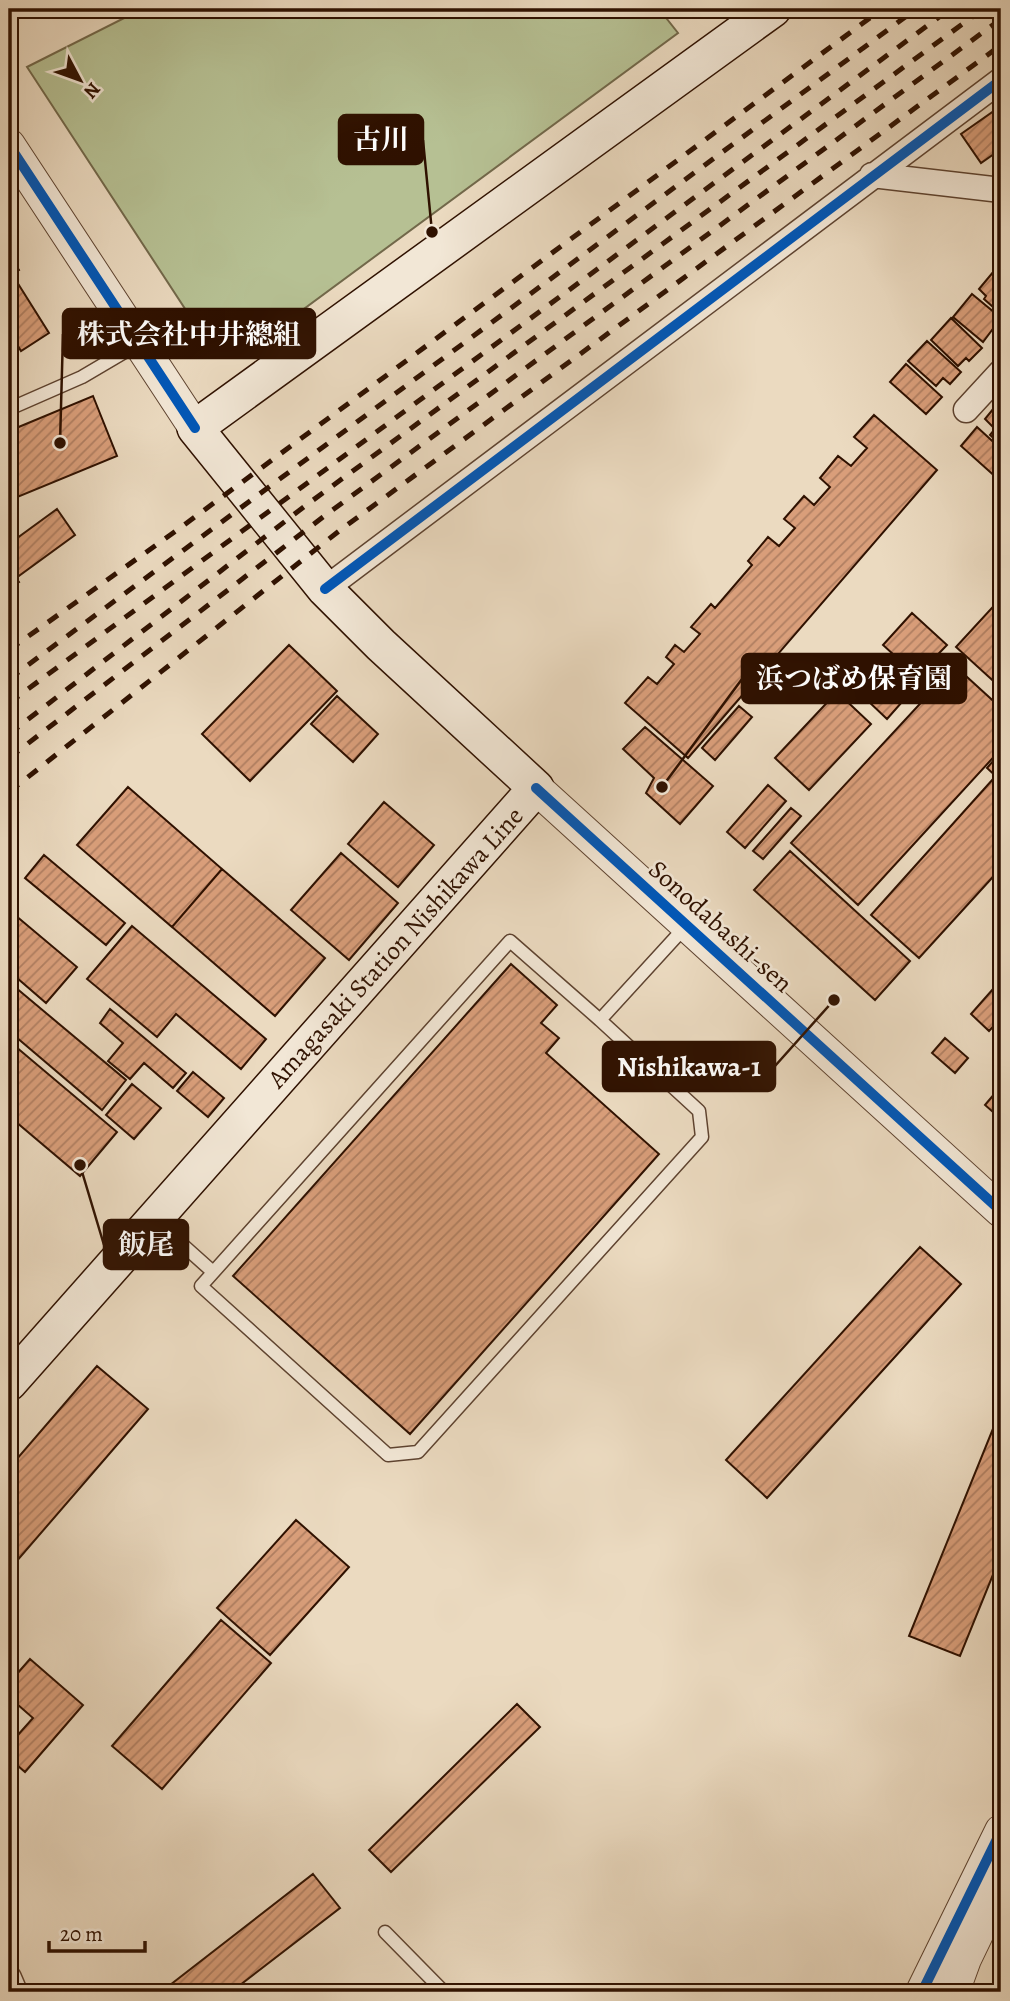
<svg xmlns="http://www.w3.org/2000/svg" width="1010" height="2001" font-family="Alegreya,'Noto Serif JP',serif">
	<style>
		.garden { fill: #b6c093; stroke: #72684a; stroke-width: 2 }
		.building { fill: url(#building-hatch); stroke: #2f1100; stroke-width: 2 }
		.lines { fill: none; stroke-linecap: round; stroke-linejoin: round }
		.service-casing { stroke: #5e4330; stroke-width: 15 }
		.minor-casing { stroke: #5e4330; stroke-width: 27 }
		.tertiary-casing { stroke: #5e4330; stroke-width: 34 }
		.secondary-casing { stroke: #2f1100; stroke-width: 38 }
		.service { stroke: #f2e7d6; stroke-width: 12 }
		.minor { stroke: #f2e7d6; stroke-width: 24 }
		.tertiary { stroke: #f2e7d6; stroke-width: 32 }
		.secondary { stroke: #f2e7d6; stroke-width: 35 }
		.rail { stroke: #2f1100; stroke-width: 5; stroke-dasharray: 12 12; stroke-linecap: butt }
		.cycleway-casing { stroke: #f2e7d6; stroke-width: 15 }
		.cycleway { stroke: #0057b8; stroke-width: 10 }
		.labels { text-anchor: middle; stroke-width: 5; stroke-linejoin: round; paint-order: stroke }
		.street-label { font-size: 26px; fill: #2f1100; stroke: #f2e7d6 }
		.leader { fill: none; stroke: #2f1100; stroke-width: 2.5 }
		.callout-dot { fill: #2f1100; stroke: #f2e7d6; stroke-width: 2.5 }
		.callout { fill: #2f1100; stroke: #2f1100; stroke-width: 2.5 }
		.callout-label { font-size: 28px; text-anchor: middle; font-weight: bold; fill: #fff }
	</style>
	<defs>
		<pattern id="building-hatch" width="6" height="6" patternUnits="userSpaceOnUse" patternTransform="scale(1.75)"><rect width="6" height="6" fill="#d99e7a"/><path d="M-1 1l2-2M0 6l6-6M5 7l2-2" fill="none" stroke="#b07f62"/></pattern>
	</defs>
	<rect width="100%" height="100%" fill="#ebdac0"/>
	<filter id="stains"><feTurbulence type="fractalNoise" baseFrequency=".00286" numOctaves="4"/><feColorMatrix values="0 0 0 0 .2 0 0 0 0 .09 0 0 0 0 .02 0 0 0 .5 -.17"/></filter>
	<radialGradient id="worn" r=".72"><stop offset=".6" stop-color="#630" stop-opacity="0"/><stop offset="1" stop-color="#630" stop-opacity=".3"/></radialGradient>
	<path class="garden" d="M142,9H659L678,33L240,356L212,350L27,67Z"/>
	<path class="building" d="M1001,106V149L981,163L961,134Z
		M9,255L19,270L9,277Z
		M994,271L1001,277V314L984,299L986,296L979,289Z
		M17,282L49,333L21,351L9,331V286Z
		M972,294L1001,318L983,342L953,317Z
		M951,318L982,348L969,361L966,358L958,366L931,340Z
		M927,341L961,372L950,384L943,378L936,386L908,361Z
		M906,364L942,397L926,414L890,382Z
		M93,396L117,456L15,498L9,483V431Z
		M998,403L1001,406V445L990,435L995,429L985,419Z
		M874,415L937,470L688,758L625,703L648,677L657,684L674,664L666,657L675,645L684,652L700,634L691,627L711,604L715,608L752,565L748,561L768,537L779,546L795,528L784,519L804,496L814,505L830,487L820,478L838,456L851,466L867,448L854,437Z
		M977,427L1001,449V475L998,479L961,446Z
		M57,509L75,535L16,578L9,567V544Z
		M9,569L19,582L9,589Z
		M1001,598V688L956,647Z
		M912,613L947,645L917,676L883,645Z
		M289,645L337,691L250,781L202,734Z
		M955,666L1001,708V749L858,905L791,843Z
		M898,667L917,685L887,719L868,701Z
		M837,692L871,724L809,790L775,758Z
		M337,696L378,734L353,762L311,724Z
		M739,706L752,717L715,760L702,748Z
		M645,727L713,786L680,824L646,793L654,778L623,749Z
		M1001,752V781L987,768Z
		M994,778L1001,784V868L919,958L871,915Z
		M768,785L786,801L745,848L727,832Z
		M128,787L222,869L172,927L77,845Z
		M384,802L434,845L398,887L348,844Z
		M791,808L801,816L763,859L753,851Z
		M790,851L910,961L875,1000L754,890Z
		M341,853L398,903L349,960L291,910Z
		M44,855L125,923L106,945L25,878Z
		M222,869L325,958L275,1016L172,927Z
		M9,910L77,967L46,1003L9,971Z
		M132,926L266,1039L241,1069L176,1014L157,1037L87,979Z
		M511,964L557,1005L541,1023L559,1038L546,1053L659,1154L410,1434L233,1276Z
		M1001,980V1018L989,1031L971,1014Z
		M9,982L126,1080L102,1110L9,1031Z
		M110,1009L186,1073L173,1088L144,1063L130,1079L108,1061L123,1043L100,1023Z
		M945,1038L968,1058L955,1073L932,1053Z
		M9,1041L117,1132L80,1176L9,1116Z
		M193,1072L224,1098L208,1117L177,1091Z
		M132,1084L161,1108L134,1139L106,1115Z
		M1001,1086V1119L985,1105Z
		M920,1247L961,1284L767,1498L726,1460Z
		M97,1366L148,1409L9,1570V1468Z
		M1001,1409V1555L960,1656L909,1636Z
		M296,1520L349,1567L270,1655L217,1608Z
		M221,1620L271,1663L162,1789L112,1746Z
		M30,1659L83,1705L25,1772L9,1758V1745L33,1718L9,1697V1683Z
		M517,1704L540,1727L391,1872L369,1850Z
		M313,1874L340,1908L231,1992H161Z"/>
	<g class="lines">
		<g class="service-casing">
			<path id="service" d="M9,409L82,377L138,344
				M600,1020L510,941L201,1286L388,1455L418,1452L702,1137L699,1111L600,1020L686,926
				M156,1221L213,1272
				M385,1932L444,1992"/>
		</g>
		<g class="minor-casing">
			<path id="minor" d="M872,175L1001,190
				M966,410L1001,372
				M325,589L1001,80
				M9,1978L15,1992"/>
		</g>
		<g class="tertiary-casing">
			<path id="tertiary" d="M9,145L195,428
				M536,788L1001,1211
				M922,1992L1001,1831
				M953,1992L965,1959L1001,1884"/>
		</g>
		<g class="secondary-casing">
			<path id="secondary" d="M9,1383L536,788L381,645L325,589L195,428L773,9"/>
		</g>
		<use href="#service" class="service"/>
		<use href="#minor" class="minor"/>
		<use href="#tertiary" class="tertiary"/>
		<use href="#secondary" class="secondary"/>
		<path class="rail" d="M9,650L180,528L882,9
			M9,679L916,9
			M9,703L950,9
			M9,734L305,506L983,9
			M9,758L323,517L1001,19
			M9,792L339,531L1001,45"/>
		<g class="cycleway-casing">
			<path id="cycleway" d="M9,145L195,428
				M325,589L1001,80
				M536,788L1001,1211
				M922,1992L1001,1831"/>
		</g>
		<use href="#cycleway" class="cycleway"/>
	</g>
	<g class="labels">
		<g class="street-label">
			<text transform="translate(721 926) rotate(42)" y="9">Sonodabashi-sen</text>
			<text transform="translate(395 947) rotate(-48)" y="9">Amagasaki Station Nishikawa Line</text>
		</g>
	</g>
	<path class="leader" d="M432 232L423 140M60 443L63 334M662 787L742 679M834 1000L775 1066M80 1165L104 1245"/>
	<g class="callout-dot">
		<circle cx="432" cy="232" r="7"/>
		<circle cx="60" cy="443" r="7"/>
		<circle cx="662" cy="787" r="7"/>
		<circle cx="834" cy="1000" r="7"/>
		<circle cx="80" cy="1165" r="7"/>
	</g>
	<g class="callout">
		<rect x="339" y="115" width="84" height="49" rx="7"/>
		<rect x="63" y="309" width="252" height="49" rx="7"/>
		<rect x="742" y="654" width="224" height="49" rx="7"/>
		<rect x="603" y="1042" width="172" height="49" rx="7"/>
		<rect x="104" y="1220" width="84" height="49" rx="7"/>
	</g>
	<g class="callout-label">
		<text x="381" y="149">古川</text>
		<text x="189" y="344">株式会社中井總組</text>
		<text x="854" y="688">浜つばめ保育園</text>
		<text x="689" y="1076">Nishikawa-1</text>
		<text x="146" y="1254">飯尾</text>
	</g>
	<rect width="1010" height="2001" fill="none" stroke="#ebdac0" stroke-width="35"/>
	<rect x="10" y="10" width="989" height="1980" fill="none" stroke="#2f1100" stroke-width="3.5"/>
	<rect x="18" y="18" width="975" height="1966" fill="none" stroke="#2f1100" stroke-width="2"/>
	<g transform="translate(80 80) rotate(131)" stroke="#f2e7d6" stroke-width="5" paint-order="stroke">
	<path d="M0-5L12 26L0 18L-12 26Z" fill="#2f1100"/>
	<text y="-10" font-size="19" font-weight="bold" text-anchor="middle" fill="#2f1100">N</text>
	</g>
	<path d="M49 1941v10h96v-10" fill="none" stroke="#2f1100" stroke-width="3.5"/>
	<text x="60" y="1941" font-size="21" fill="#2f1100" stroke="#f2e7d6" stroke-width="5" paint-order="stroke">20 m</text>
	<rect width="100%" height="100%" filter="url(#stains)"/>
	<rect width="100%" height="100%" fill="url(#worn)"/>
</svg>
